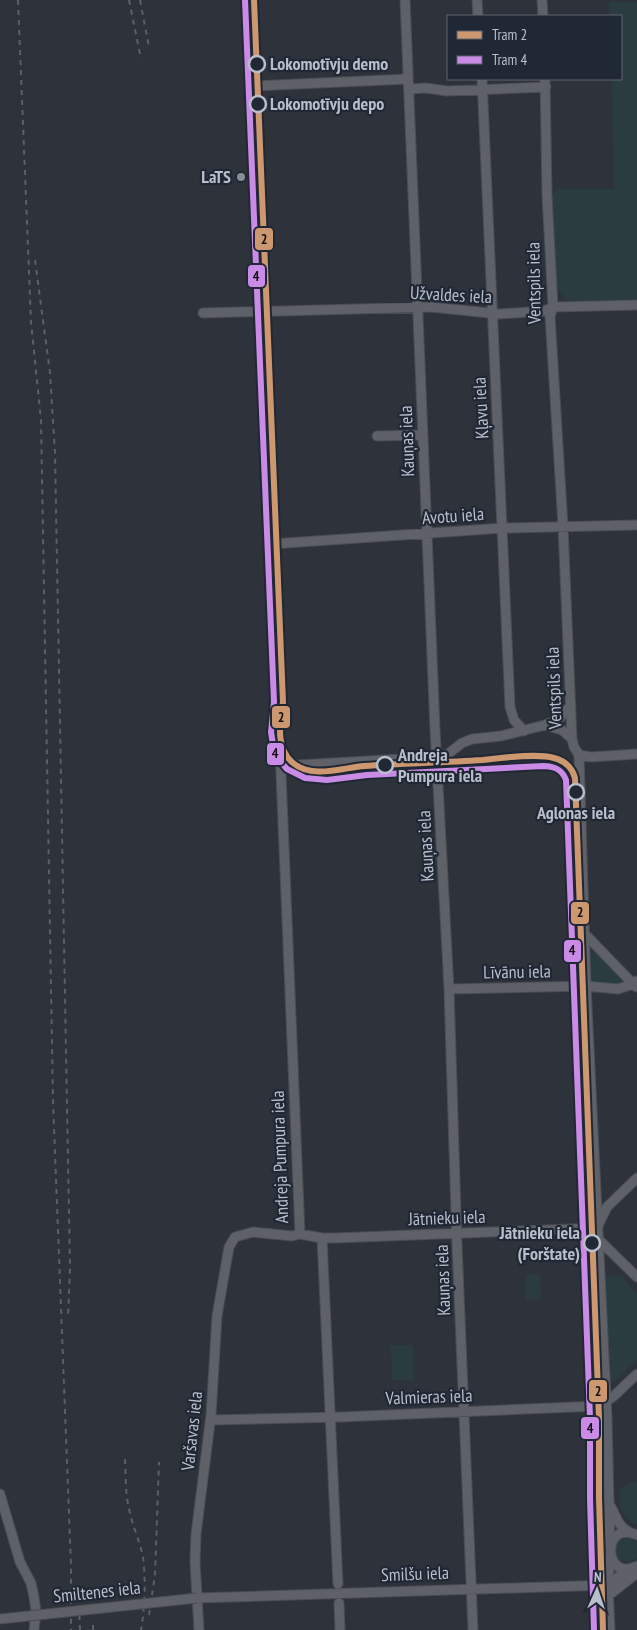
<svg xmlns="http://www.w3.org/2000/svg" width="637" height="1630" font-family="'PT Sans Narrow',sans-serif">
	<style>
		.green { fill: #2b3c40 }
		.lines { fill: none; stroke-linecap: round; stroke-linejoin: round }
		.minor-casing { stroke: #4a4d53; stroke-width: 11 }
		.minor { stroke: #5e6168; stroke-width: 9 }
		.rail { stroke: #5c6066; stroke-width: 2; stroke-dasharray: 5 5; stroke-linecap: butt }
		.minor-bridge-casing { stroke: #4a4d53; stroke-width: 11; stroke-linecap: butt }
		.minor-bridge { stroke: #5e6168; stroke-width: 9 }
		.tram-1-casing { stroke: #212835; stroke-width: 10 }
		.tram-2-casing { stroke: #212835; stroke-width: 10 }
		.tram-1 { stroke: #cd976f; stroke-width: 6 }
		.tram-2 { stroke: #ca8be6; stroke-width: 6 }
		.stop-dot { fill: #212835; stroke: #b9bfca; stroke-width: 2.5 }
		.poi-dot { fill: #888e98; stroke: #212835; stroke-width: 2 }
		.labels { text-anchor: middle; stroke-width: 4.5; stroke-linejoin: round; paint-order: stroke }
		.stop-label { font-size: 18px; font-weight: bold; fill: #b9bfca; stroke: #212835; text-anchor: start }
		.poi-label { font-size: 18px; font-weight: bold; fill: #b9bfca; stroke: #212835; text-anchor: end }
		.street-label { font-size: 18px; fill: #b9bfca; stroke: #212835 }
		.line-badge { stroke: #212835; stroke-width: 2 }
		.pale-badge-label { font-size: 14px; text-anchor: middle; font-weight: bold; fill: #111 }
	</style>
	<rect width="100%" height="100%" fill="#2e323b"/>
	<path class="green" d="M609,2H637V301H567L556,287L551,197L557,189H614L612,79H621V16H610Z
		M595,951L598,953L624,979V983L622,985L593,984L590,981L589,958L591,953Z
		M527,1274H540L541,1299L526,1300L525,1284Z
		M621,1276L637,1293V1360L615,1381L610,1382L607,1379L603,1277Z
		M391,1345H413L414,1380H392Z
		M592,1418L602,1420L604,1499L602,1503H596Z
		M637,1482V1525C621,1518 619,1506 619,1490L627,1484Z
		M597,1512L603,1514L607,1533L605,1554L607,1562L606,1570L603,1576L599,1578Z
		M615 1550a12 12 0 1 1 24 0a12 12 0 1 1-24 0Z"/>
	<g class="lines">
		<g class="minor-casing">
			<path id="minor" d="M249,0L300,1234
				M405,0L435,729L449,989L457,1245L473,1630
				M477,0L478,16
				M542,0L543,16
				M482,79L510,707L514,720L524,731
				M545,79L547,195L553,307L550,316L563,526L572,739L574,747L579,755L586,986L607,1418L610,1546
				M253,86L408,79
				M409,89L426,88L447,91L546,87
				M203,313L431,307L499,314L544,311L553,307L637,305
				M377,436L423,435
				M272,544L503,528L637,525
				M545,725L562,730L572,739
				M579,755L591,757L637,754
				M281,766L437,757L448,754L462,743L472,739L501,736L545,725L559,719L571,705
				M584,933L636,987
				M449,989L586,986L618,989L633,984L637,981
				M322,1238L338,1584
				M597,1238L637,1277
				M211,1420L340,1417L599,1406L614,1396L637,1374
				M0,1494L20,1562L31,1583L34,1597L36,1611L34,1630
				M611,1507C617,1518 618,1527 631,1533
				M637,1535C601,1519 603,1583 637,1566
				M602,1584L609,1572L610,1555
				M608,1585L610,1630
				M608,1585L628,1569
				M608,1596L637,1573
				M197,1598L608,1585
				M339,1603L340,1630
				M199,1630L195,1562L196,1534L211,1415L217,1316L229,1247L235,1237L253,1232L292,1236L300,1234L322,1238H335L597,1228L607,1207L637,1178"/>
		</g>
		<use href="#minor" class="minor"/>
		<path class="rail" d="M18,0L31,322L41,420L53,1101L71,1566V1630
			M129,0L141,59
			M140,0L149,47
			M35,260L50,373L55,453L70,1268L68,1318
			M125,1459C126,1477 125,1495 130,1513C133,1527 140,1542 143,1557C146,1581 145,1607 141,1630
			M79,1605L80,1630
			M149,1615L155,1575L159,1462
			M93,1630V1621"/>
		<g class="minor-bridge-casing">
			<path id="minor-bridge" d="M0,1619L197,1598"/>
		</g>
		<use href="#minor-bridge" class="minor-bridge"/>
		<g class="tram-1-casing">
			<path id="tram-1" d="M254,0L283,702C280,723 275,748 293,763C312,779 342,768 364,766C403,763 442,763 482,760C501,758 537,753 554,758C565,761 572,767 575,778L599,1418V1498L603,1630"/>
		</g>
		<g class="tram-2-casing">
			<path id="tram-2" d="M245,0L274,702L271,732L274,751L278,759L287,769L305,778L327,780L367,775L543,766C554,766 562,769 566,780L590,1418V1498L594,1630"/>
		</g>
		<use href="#tram-1" class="tram-1"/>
		<use href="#tram-2" class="tram-2"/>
	</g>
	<g class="stop-dot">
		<circle cx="257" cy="64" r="8"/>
		<circle cx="258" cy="104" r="8"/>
		<circle cx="385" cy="765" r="8"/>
		<circle cx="576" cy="792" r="8"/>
		<circle cx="592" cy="1243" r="8"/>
	</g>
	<circle class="poi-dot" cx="241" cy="177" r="5"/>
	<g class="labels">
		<g class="stop-label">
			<text x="270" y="70">Lokomotīvju demo</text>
			<text x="270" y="110">Lokomotīvju depo</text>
			<text x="398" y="761">Andreja<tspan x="398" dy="21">Pumpura iela</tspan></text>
			<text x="576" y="819" text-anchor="middle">Aglonas iela</text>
			<text x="580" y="1239" text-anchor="end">Jātnieku iela<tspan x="580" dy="21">(Forštate)</tspan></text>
		</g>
		<g class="poi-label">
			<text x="231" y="183">LaTS</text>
		</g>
		<g class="street-label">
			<text transform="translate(534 283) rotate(-91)" y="6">Ventspils iela</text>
			<text transform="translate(451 295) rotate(3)" y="6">Užvaldes iela</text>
			<text transform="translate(481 408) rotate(-93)" y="6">Kļavu iela</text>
			<text transform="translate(407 441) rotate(-92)" y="6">Kauņas iela</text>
			<text transform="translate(453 516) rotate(-4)" y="6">Avotu iela</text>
			<text transform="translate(554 688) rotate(-92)" y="6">Ventspils iela</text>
			<text transform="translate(426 846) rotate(-93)" y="6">Kauņas iela</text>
			<text transform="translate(517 972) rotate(-1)" y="6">Līvānu iela</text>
			<text transform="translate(280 1157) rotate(-92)" y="6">Andreja Pumpura iela</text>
			<text transform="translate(447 1218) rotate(-2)" y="6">Jātnieku iela</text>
			<text transform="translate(443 1280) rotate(-92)" y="6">Kauņas iela</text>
			<text transform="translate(429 1397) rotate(-2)" y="6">Valmieras iela</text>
			<text transform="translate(192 1431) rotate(-84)" y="6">Varšavas iela</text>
			<text transform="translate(415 1574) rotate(-2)" y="6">Smilšu iela</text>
			<text transform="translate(97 1592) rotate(-6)" y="6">Smiltenes iela</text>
		</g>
	</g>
	<g class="line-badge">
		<rect x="254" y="227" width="20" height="24" rx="5" fill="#cd976f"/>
		<rect x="247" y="264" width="19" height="24" rx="5" fill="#ca8be6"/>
		<rect x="271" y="705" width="20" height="24" rx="5" fill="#cd976f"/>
		<rect x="266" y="742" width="19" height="24" rx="5" fill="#ca8be6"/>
		<rect x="570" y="901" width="20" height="24" rx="5" fill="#cd976f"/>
		<rect x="563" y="939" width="19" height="24" rx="5" fill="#ca8be6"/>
		<rect x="588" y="1379" width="20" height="24" rx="5" fill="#cd976f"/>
		<rect x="580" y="1416" width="20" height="24" rx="5" fill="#ca8be6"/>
	</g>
	<g class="pale-badge-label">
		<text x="264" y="244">2</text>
		<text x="256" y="281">4</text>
		<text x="281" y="722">2</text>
		<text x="275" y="758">4</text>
		<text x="580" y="917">2</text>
		<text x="572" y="955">4</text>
		<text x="598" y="1396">2</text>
		<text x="590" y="1433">4</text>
	</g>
	<rect x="447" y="15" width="175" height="65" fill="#212835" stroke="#5e6471"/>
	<rect x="457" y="31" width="25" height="8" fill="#cd976f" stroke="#5e6471"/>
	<text x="492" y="40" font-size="15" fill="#b9bfca">Tram 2</text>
	<rect x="457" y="56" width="25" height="8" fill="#ca8be6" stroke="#5e6471"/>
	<text x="492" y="65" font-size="15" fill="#b9bfca">Tram 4</text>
	<g transform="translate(597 1590) rotate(3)" stroke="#212835" stroke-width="4" paint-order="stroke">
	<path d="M0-4L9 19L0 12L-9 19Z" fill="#b9bfca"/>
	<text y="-8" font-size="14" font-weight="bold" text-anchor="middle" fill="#b9bfca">N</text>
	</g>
</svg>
